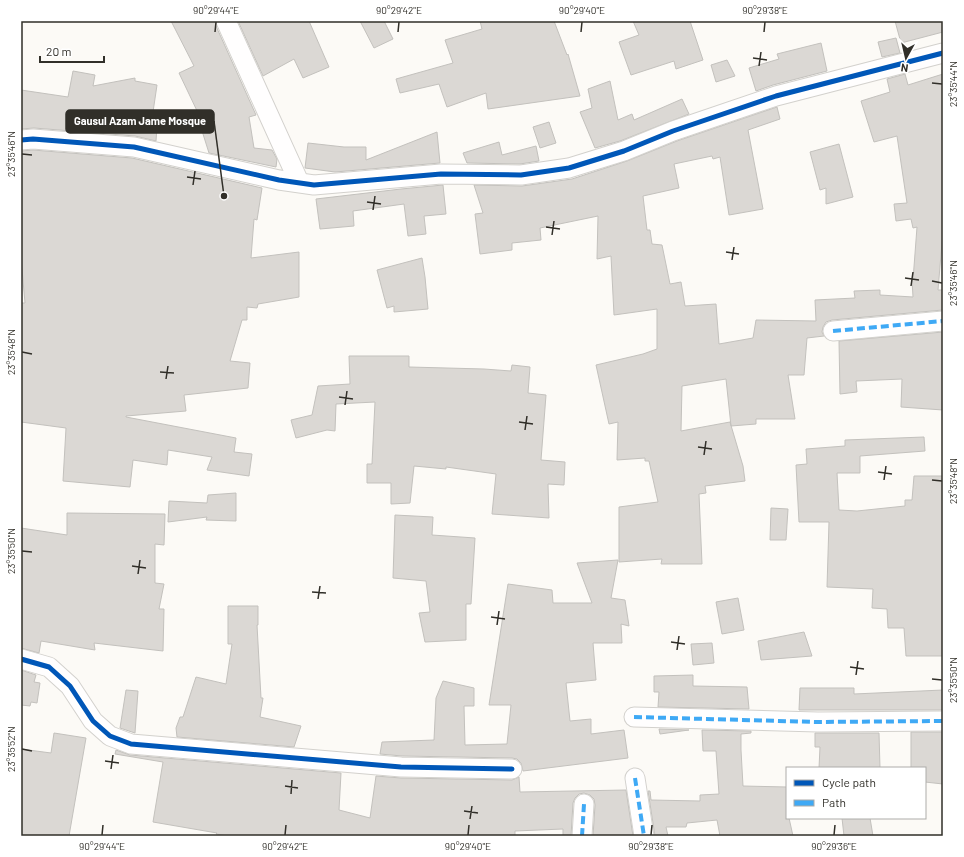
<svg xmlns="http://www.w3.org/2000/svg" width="964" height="857" font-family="Barlow,sans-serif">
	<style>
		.building { fill: #dbd8d4; stroke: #c3c1bd }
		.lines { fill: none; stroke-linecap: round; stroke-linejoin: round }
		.street-casing { stroke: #d3d1cd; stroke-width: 21 }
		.street { stroke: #fffefe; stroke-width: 19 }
		.quiet { stroke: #3fa9f5; stroke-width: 4; stroke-dasharray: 8 4; stroke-linecap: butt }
		.cycleway-casing { stroke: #fff; stroke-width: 8 }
		.cycleway { stroke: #0057b8; stroke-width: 5 }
		.ticks { fill: none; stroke: #312f29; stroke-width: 1.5 }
		.leader { fill: none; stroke: #312f29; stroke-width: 1.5 }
		.callout-dot { fill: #312f29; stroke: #fff; stroke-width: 1.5 }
		.callout { fill: #312f29; stroke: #312f29; stroke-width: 1.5 }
		.callout-label { font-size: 11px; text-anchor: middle; font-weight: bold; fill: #fff }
		.neatline { fill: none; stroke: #312f29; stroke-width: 1.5 }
		.ticks-label { font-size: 10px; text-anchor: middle; fill: #312f29 }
	</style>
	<rect width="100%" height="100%" fill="#fcfaf6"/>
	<path class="building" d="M171,21H215L216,26L256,115L249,117L254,148L272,150L277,159L276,167L209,153L197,115H199L179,73L194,66Z
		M238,21H309L329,67L303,78L294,59L263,76Z
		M360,21H384L393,39L374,48Z
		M480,21H554L567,55L568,54L580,96L488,109L486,93L447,107L439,84L400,93L396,79L453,63L445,40L482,29Z
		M633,21H690L703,60L676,69L674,61L631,75L619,42L639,35Z
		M895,21H943V32L901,43Z
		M896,38L900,53L882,57L878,42Z
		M821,43L827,71L773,85L756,91L749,68L779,59L777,54Z
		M727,60L735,76L716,82L711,65Z
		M73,71L95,75L93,86L135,78V81L157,85L153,112H158L156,141L135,136L34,128L21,129V90L68,97Z
		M905,74L908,85L943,74V231L938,290H943V310L832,320L826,322L823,327L822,332L824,336L807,338L804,375H788L795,419H756V424L731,426L726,379L682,386L681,431L730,422L743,466L745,481L705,486L706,493L699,494L702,564H661L662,559L619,562V507L658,502L649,461H645V458L617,460L618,422L609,424L596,365L643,354L657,349V309L614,315L611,256L597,259L598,216L540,228L541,240L512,243V250L480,254L475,214L483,213L474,185L522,186L572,179L627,161L677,141L777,107L780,119L748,130L763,209L729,215L720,157L713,159L712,156L674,164L679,188L643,196L647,230H650L652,244L662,245L670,284L681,282L685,306L716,304L719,344L753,338L756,320L816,321L815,300L855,298L854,291L880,290V295L913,297L912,280H913L917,227L913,228L911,219L896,221L894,204L907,203L897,136L874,142L861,101L890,92L887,79Z
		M610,81L618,120L632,114L634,120L682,99L689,114L620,141L595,148L580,112L592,108L588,89Z
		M549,122L556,143L540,148L533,127Z
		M437,132L440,163L335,172L305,168L308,143L344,147H366V160Z
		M499,142L502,155L536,146L539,161L520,164L467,163L463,153Z
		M839,144L853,197L826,204V188L820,190L810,152Z
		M33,150L132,158L262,188L257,220L254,219L251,258L299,252V297L258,304L257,308L247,307V320H242L230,361L250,363L248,388L184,395L186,411L126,416V417L236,438L234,452L252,454L249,476L207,470L212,457L168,450L167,465L133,460L130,487L63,481L66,428L21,422V303H25L21,258V151Z
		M443,185L446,214L424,216L426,234L408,236L404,204L353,211L354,226L320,229L316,199L401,189Z
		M422,258L425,277L428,309L394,312V306L387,308L377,270Z
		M943,332V410L901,407L902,379L856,381L857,392L840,394L839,341Z
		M349,356H409V367L484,369L511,371L512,365L530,367L528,393L546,395L541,460L565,462L564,485L548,484L549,518L492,514L496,474L446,467V469L414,466L410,503L391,504V483H367V464H372L375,402L336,404L335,431L327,430L296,438L291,420L312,415L318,386L350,384Z
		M924,437L925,451L860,456V473H837L839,510L857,511L905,506V500H912L914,476H943V656H906L904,628H888L887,609L872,608L873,589L827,587L829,522H799L796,465L807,464L806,449L845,446V440Z
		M236,493V521L206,520L207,517L168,522L169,501L207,503L208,495Z
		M771,508L788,509L786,540H770Z
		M67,513L165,514L164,545L155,544V583L164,584L159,609H164L163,651L94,643L95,650L41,641L39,653L21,648V528L67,535Z
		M395,515L433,517L432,535L475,538L471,604H466V640L425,642L419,613L430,612L426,581L393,578Z
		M618,560L611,598L625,600L629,626L621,624L622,643H593L596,680L566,683L570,721L591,719V734L624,730L628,758L523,771L521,763L517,759L512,758L402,756L380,754L382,742L434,740L436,698L443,681L474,688V706H464L465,745L507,744L511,705H489L508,584L552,590L553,603H592L577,563Z
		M738,598L744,630L722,634L716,602Z
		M228,606H258V625H257L261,698H263L260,717L301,726L294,747L177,737L176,728L180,717H183L196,677L226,684L232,644H228Z
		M804,632L812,656L761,660L758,641Z
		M712,643L714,663L693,665L691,644Z
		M21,670L36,675L34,682L40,683L37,703L31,702L30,706L21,705Z
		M693,675V686L747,687L749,709L658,707L659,692H654V676Z
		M800,688H854V694L943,690V710H799Z
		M126,690L138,691L135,733L120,728Z
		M659,729L689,730L660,734Z
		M702,730L751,731V733L741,734V750L743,786L787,787V818H789L793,836H720L717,820L687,823L686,827H666L668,836H655L648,791H650L651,800L700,801V795L719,794L716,751H703Z
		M911,732H943V784L925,782V768H911Z
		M54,733L86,738L69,836H21V749L51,753Z
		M815,733H879L880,768H819L820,747H815Z
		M116,750L130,755L341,773L339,810L370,818L376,776L401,778L512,780L519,777L520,792L626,790L633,836H593L595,805L594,799L590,795L584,793L579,794L575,798L573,803L571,836H563V829L515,831V836H228L216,834L217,833L153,822L163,762L115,754Z
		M842,818H870L873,836H844Z"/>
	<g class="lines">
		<g class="street-casing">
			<path id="street" d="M226,21L299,182
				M21,140L33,139L134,147L279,180L314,185L441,174L521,175L569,168L624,151L673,131L776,96L943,53
				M833,331L943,321
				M21,659L49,667L70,686L93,721L110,736L131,744L401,767L512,769
				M634,717L818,722L943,721
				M635,778L644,836
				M582,836L584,804"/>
		</g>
		<use href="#street" class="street"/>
		<path class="quiet" d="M833,331L943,321
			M634,717L818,722L943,721
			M635,778L644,836
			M582,836L584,804"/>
		<g class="cycleway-casing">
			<path id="cycleway" d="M21,140L33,139L134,147L279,180L314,185L441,174L521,175L569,168L624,151L673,131L776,96L943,53
				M21,659L49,667L70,686L93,721L110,736L131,744L401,767L512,769"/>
		</g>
		<use href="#cycleway" class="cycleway"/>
	</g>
	<path class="ticks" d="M215,32L216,22M398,32L399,22M581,32L582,22M764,32L765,22M753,58L767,60M759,66L761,52M932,83L942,84M22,154L32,155M187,177L201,179M193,185L195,171M367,202L381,204M373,210L375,196M546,227L560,229M552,235L554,221M726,252L739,254M732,260L734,247M905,278L919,280M932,281L942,283M911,286L913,272M22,352L32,354M160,372L174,373M166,379L168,366M339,397L353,399M345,405L347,391M519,422L533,424M525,430L527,416M698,447L712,449M704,455L706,441M878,472L892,474M884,480L886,466M932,480L942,481M22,551L32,552M132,566L146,568M138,574L140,560M312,592L326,593M318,599L320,586M491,617L505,619M497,625L499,611M671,642L685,644M677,650L679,636M850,667L864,669M856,675L858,661M932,679L942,680M22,749L32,751M105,761L119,763M111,769L113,755M285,786L298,788M291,794L292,780M464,811L478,813M470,819L472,806M102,835L103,825M285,835L286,825M468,835L469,825M651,835L652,825M834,835L835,825"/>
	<path class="leader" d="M224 196L214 121"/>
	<circle class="callout-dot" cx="224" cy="196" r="4"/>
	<rect class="callout" x="66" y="110" width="148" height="23" rx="4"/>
	<g class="callout-label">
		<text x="140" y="125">Gausul Azam Jame Mosque</text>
	</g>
	<rect width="964" height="857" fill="none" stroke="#ffffff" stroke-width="44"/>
	<rect x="786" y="767" width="140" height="52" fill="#ffffff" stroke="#adaca9"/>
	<rect x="794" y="780" width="20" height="6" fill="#0057b8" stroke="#adaca9"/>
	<text x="822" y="787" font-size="12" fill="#312f29">Cycle path</text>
	<rect x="794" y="800" width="20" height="6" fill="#3fa9f5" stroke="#adaca9"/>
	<text x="822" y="807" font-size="12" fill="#312f29">Path</text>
	<g transform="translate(906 58) rotate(188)" stroke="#ffffff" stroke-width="3" paint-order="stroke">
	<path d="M0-3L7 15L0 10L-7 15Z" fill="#312f29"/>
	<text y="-6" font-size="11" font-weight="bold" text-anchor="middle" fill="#312f29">N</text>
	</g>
	<path d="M40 56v6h64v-6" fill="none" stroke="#312f29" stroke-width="2"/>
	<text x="46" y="56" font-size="12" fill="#312f29" stroke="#ffffff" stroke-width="3" paint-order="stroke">20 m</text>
	<rect x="22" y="22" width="920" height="813" class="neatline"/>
	<g class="ticks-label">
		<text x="216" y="14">90°29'44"E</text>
		<text x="399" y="14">90°29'42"E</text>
		<text x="582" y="14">90°29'40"E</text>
		<text x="765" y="14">90°29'38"E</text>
		<text transform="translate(953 84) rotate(-90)" y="4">23°35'44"N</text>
		<text transform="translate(11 154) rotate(-90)" y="4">23°35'46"N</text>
		<text transform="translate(953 283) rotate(-90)" y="4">23°35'46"N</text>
		<text transform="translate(11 352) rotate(-90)" y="4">23°35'48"N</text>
		<text transform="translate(953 481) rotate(-90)" y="4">23°35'48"N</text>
		<text transform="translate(11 551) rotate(-90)" y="4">23°35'50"N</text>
		<text transform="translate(953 680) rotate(-90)" y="4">23°35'50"N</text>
		<text transform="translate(11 749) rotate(-90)" y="4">23°35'52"N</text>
		<text x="102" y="850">90°29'44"E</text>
		<text x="285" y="850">90°29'42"E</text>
		<text x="468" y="850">90°29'40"E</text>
		<text x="651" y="850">90°29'38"E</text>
		<text x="834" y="850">90°29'36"E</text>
	</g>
</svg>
